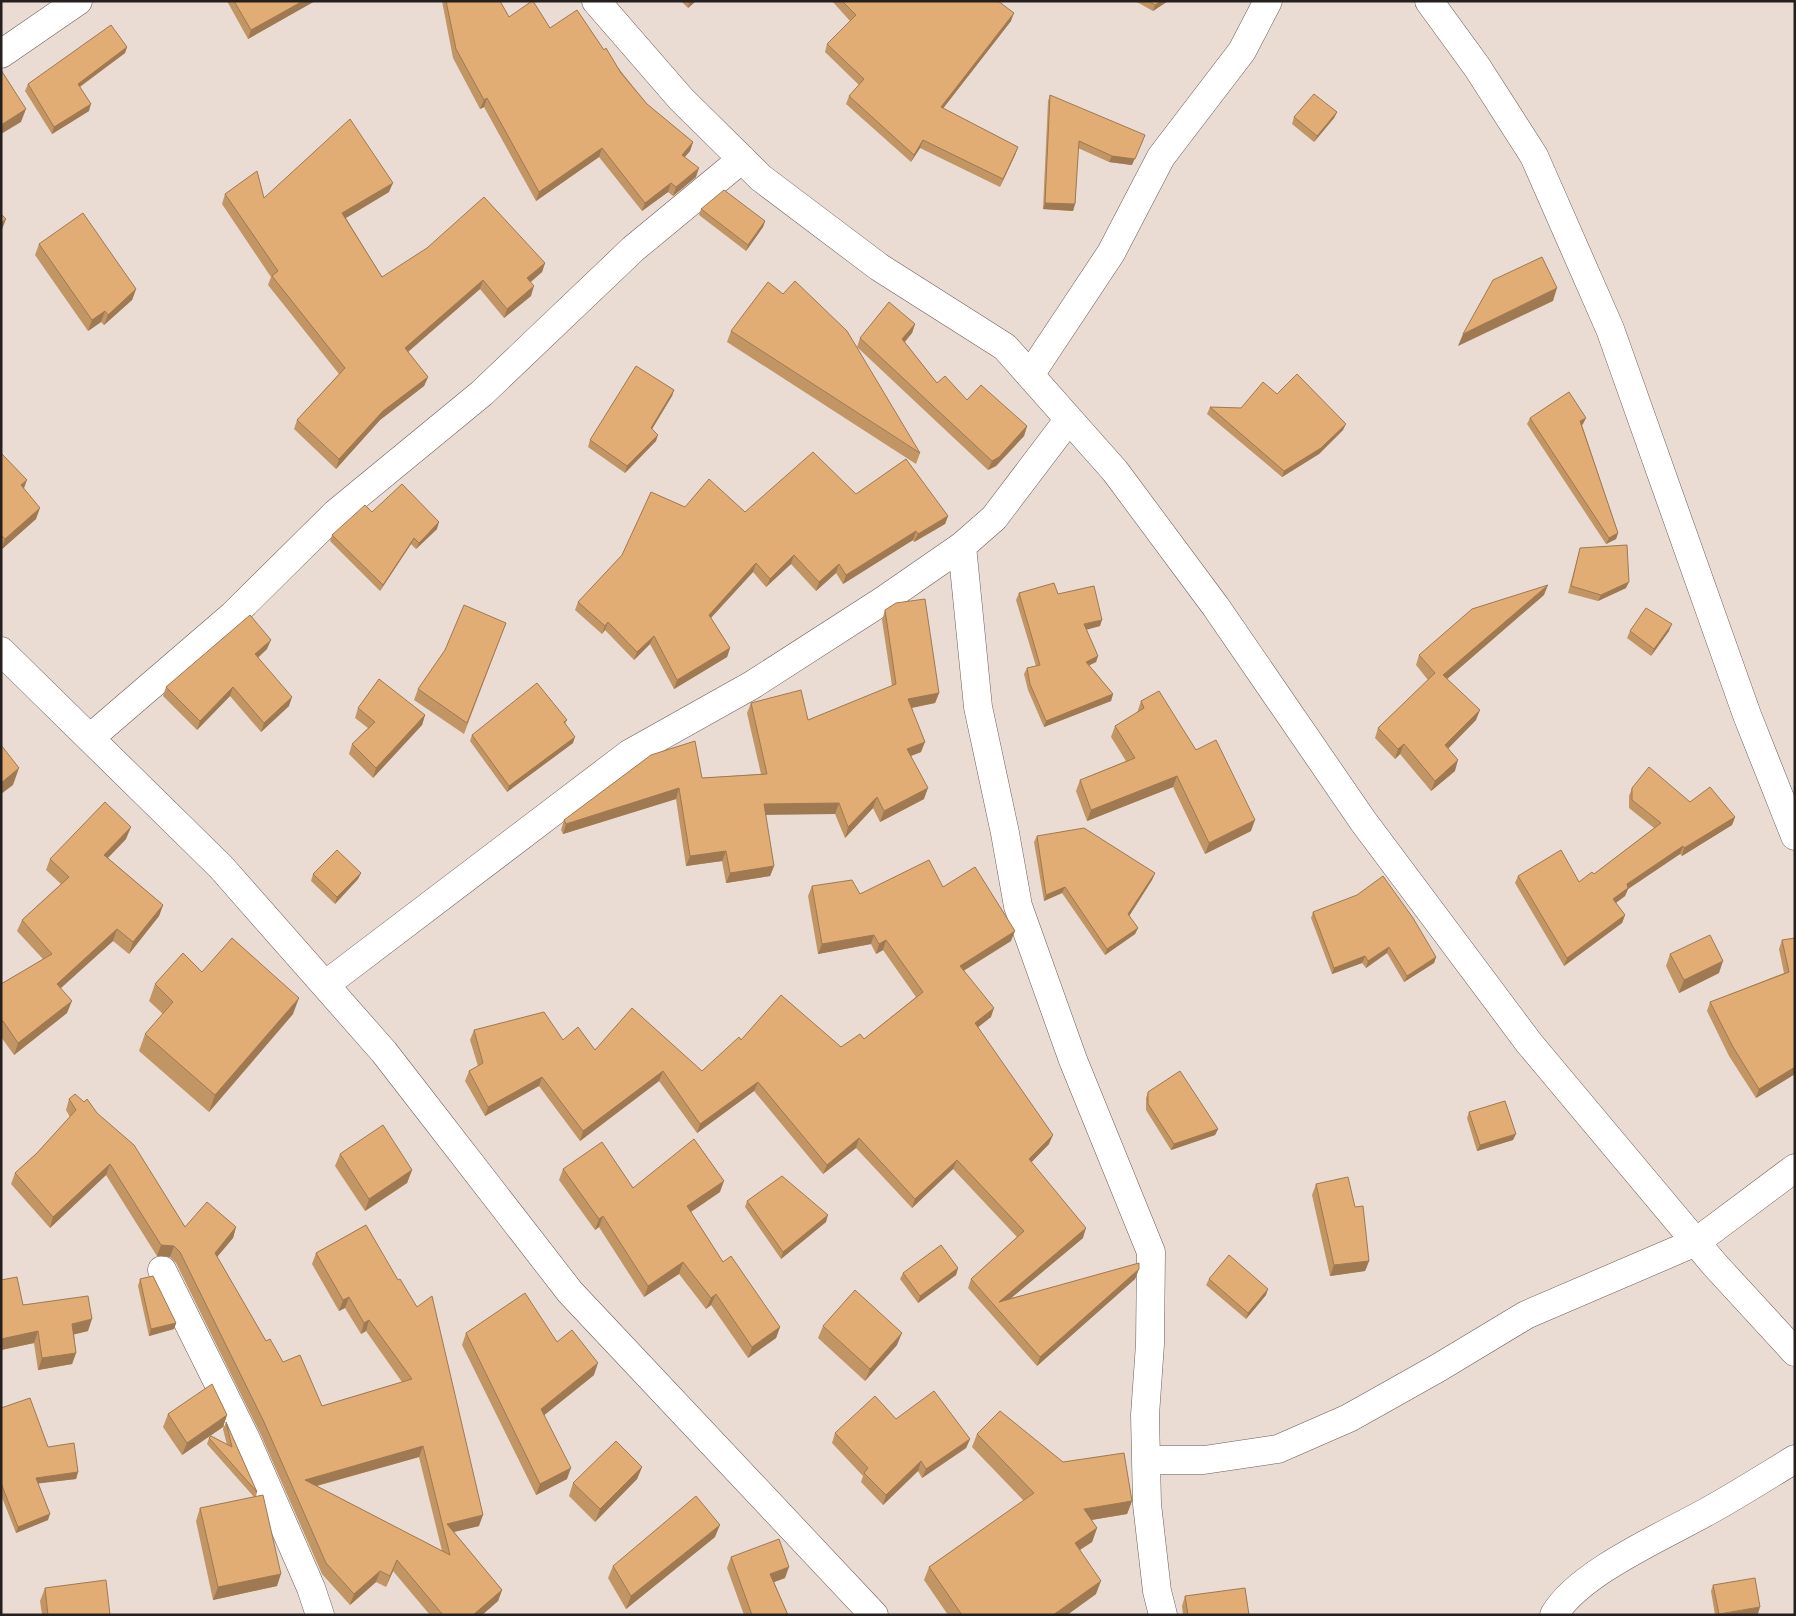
<svg xmlns="http://www.w3.org/2000/svg" width="1796" height="1616" font-family="'DM Sans',sans-serif">
	<style>
		.lines { fill: none; stroke-linecap: round; stroke-linejoin: round }
		.street-casing { stroke: #6a5d57; stroke-width: 29 }
		.street { stroke: #fff; stroke-width: 28 }
		.wall { fill: #c29564; fill-rule: evenodd }
		.shaded-wall { fill: #9e7951 }
		.building { fill: #e2ad74; stroke: #9e7951; fill-rule: evenodd }
	</style>
	<rect width="100%" height="100%" fill="#eadbd3"/>
	<g class="lines">
		<g class="street-casing">
			<path id="street" d="M596,1L681,99L761,178L879,267L1005,347L1115,471L1216,607L1363,821L1529,1043L1715,1265L1795,1352
				M1429,1L1477,67L1534,156L1610,329L1747,715L1795,836
				M1,54L78,1
				M1030,375L1111,253L1161,157L1242,51L1268,1
				M962,546L978,707L1005,833L1018,906L1073,1060L1151,1252L1150,1344L1145,1415L1147,1504L1157,1591L1163,1615
				M1,651L221,867L384,1052L570,1292L874,1615
				M90,738L233,615L336,513L482,393L633,249L742,159
				M325,985L629,754L752,685L884,600L962,546L994,518L1069,419
				M162,1270L246,1439L311,1588L320,1615
				M1146,1460H1204L1278,1449L1349,1418L1438,1368L1526,1315L1696,1242L1795,1168
				M1554,1615C1579,1572 1666,1535 1710,1510C1739,1494 1767,1476 1795,1459"/>
		</g>
		<use href="#street" class="street"/>
	</g>
	<path class="wall" d="M227,1H315L248,39Z
		M442,1H500L509,17L550,28L604,50L647,104L693,142L690,151L684,157L696,177L673,196L668,192L642,211L599,157L536,201L484,107L480,109L453,58Z
		M681,1H696L688,8Z
		M832,1H998L1011,21L943,108L1018,147L1015,155L1000,187L920,148L911,162L846,104L849,96L859,85L825,52L827,44L850,21Z
		M1135,1H1168L1153,11Z
		M127,47L125,53L80,87L89,111L52,134L25,91L28,84Z
		M1050,95L1132,165L1109,162L1078,148L1075,204L1073,211L1043,209L1048,101Z
		M1337,112L1334,118L1314,142L1292,124L1294,117Z
		M389,192L346,218L382,277L545,263L542,272L530,282L531,296L504,318L480,289L408,352L428,377L424,386L380,420L336,469L294,429L297,420L339,374L268,285L271,277L222,204L225,194L264,198Z
		M701,209L765,221L763,227L746,251L699,215Z
		M39,244L136,289L132,300L104,325L101,322L88,331L35,255Z
		M915,324L912,333L905,342L937,383L967,400L1027,426L1024,436L996,466L988,470L857,347L860,338Z
		M731,331L920,453L916,464L727,342Z
		M674,390L672,396L652,429L656,441L625,473L588,447L590,440Z
		M1277,394L1343,430L1319,454L1282,477L1207,414L1210,407L1241,408Z
		M1530,418L1583,424L1582,425L1618,533L1616,539L1606,544L1527,424Z
		M1,453L24,488L36,519L1,550Z
		M856,494L948,516L945,524L914,542L913,540L843,584L836,573L816,591L791,564L766,587L753,572L711,618L730,648L727,657L674,689L650,644L634,660L605,630L602,634L575,610L578,602L685,507L745,512Z
		M372,512L437,529L416,549L411,544L380,591L330,541L332,535Z
		M1580,548L1626,588L1598,601L1568,593Z
		M1019,593L1058,594L1100,626L1086,629L1098,656L1096,662L1089,665L1113,694L1111,701L1044,727L1028,690L1024,674L1027,668L1036,666L1016,600Z
		M1544,595L1447,679L1476,720L1448,748L1455,771L1431,791L1400,754L1395,759L1375,738L1378,728L1428,680L1416,665L1419,655Z
		M885,610L939,693L935,703L912,708L921,752L911,756L924,799L880,822L873,808L845,838L835,814H765L774,866L770,876L726,883L722,861L686,866L676,799L563,834L561,830L564,820L702,778L761,774L747,713L751,703L808,720L892,686L882,620Z
		M506,623L464,734L414,700L418,689Z
		M1630,631H1669L1651,656L1627,638Z
		M267,649L258,658L289,706L261,732L230,696L197,730L163,696L166,687Z
		M1141,701L1196,750L1251,831L1205,854L1173,787L1087,821L1076,791L1080,780L1126,761L1111,737L1115,726L1137,713Z
		M358,708L425,715L422,725L373,778L349,754L352,744L368,728L355,718Z
		M567,720L565,724L573,743L507,792L470,741L472,735Z
		M1632,788L1690,802L1735,817L1732,825L1682,856L1680,854L1628,889L1625,896L1616,903L1625,915L1622,923L1564,966L1515,883L1518,876L1579,882L1594,874L1654,828L1629,808V796Z
		M1037,836L1155,873L1152,880L1129,916L1138,928L1135,934L1105,955L1062,893L1044,901L1034,842Z
		M126,839L108,858L163,905L159,916L129,954L113,941L61,988L67,1013L14,1055L1,1037V984L43,959L17,931L22,920L61,884L46,870L50,859Z
		M361,873L358,879L335,904L311,881L313,874Z
		M812,886L860,894L943,887L1011,941L964,970L991,1017L978,1027L1049,1144L1031,1162L1083,1238L1011,1298L1139,1269L1135,1279L1037,1366L968,1288L971,1279L1017,1237L953,1169L912,1208L856,1148L823,1174L754,1091L697,1133L659,1081L580,1141L539,1086L485,1116L465,1081L469,1071L478,1066L470,1040L474,1030L563,1040L595,1050L702,1071L741,1040L841,1047L864,1039L916,997L883,950L876,954L871,944L818,954L808,896Z
		M1313,912L1436,957L1434,963L1404,982L1387,953L1366,968L1362,963L1332,974L1311,918Z
		M1795,938V1074L1756,1098L1729,1056L1707,1011L1710,1002L1784,973L1779,949L1782,940Z
		M1670,954L1719,973L1679,993L1666,966Z
		M202,972L293,1014L209,1112L139,1051L145,1034L163,1014L149,1001L155,984Z
		M1148,1092L1218,1129L1215,1135L1171,1150L1146,1110V1098Z
		M69,1099L97,1113L185,1227H236L233,1238L217,1257L266,1341L283,1362L322,1406L402,1382L366,1331L361,1334L345,1308L339,1311L312,1264L316,1253L366,1225L479,1526L454,1532L502,1590L498,1601L482,1615H430L393,1571L386,1587L376,1582L350,1605L322,1574L260,1433L176,1263L170,1257L157,1256L106,1175L50,1228L11,1184L15,1173L37,1153L70,1117L66,1110ZM419,1457L442,1551L317,1486Z
		M1469,1112L1513,1140L1477,1151L1467,1118Z
		M340,1154L412,1170L407,1183L365,1211L335,1166Z
		M563,1169L633,1188L720,1192L691,1212L723,1262L780,1327L776,1338L748,1358L711,1305L706,1309L679,1274L644,1297L599,1227L595,1230L559,1180Z
		M1316,1184L1355,1207L1369,1261L1365,1271L1330,1276L1312,1195Z
		M747,1201L826,1222L781,1259L745,1207Z
		M958,1268L956,1275L918,1303L900,1279L903,1273Z
		M140,1279L176,1323L174,1329L149,1336L138,1286Z
		M1209,1279L1266,1295L1246,1319L1206,1285Z
		M1,1280L23,1305L88,1331L74,1334L76,1353L72,1364L38,1370L34,1343L1,1350Z
		M823,1326L897,1345L865,1381L818,1338Z
		M466,1333L557,1342L594,1375L544,1415L567,1479L536,1495L462,1345Z
		M1,1408L78,1472L76,1479L38,1483L48,1520L16,1533L1,1495Z
		M168,1414L227,1415L223,1427L182,1455L163,1427Z
		M896,1419L970,1439L966,1448L922,1478L918,1471L883,1505L861,1482L863,1476L832,1443L835,1433Z
		M226,1422L257,1492L256,1497L277,1586L213,1600L196,1521L200,1508L254,1497L207,1444L209,1438L227,1445L223,1429Z
		M977,1434L1063,1462L1132,1501L1127,1514L1091,1520L1097,1528L1092,1542L1080,1550L1096,1594L1067,1615H948L924,1580L929,1567L1024,1501L972,1447Z
		M642,1467L637,1479L595,1522L569,1496L573,1483Z
		M715,1537L626,1609L608,1578L613,1566Z
		M731,1557L785,1578L774,1582L788,1615H744L727,1568Z
		M1713,1585L1758,1614L1750,1615H1715L1711,1591Z
		M45,1588L110,1615H42L40,1601Z
		M1185,1596L1249,1615H1183L1182,1606Z"/>
	<path class="shaded-wall" d="M303,1H315L248,39L251,30Z
		M690,1H696L688,8Z
		M1161,1H1168L1153,11L1155,5Z
		M1014,13L1011,21L938,115L941,107Z
		M127,47L125,53L75,90L78,84Z
		M487,98L484,107L480,109L484,100Z
		M91,104L89,111L52,134L54,127Z
		M26,109L21,122L1,134V125Z
		M1337,112L1334,118L1314,142L1317,136Z
		M1145,135L1132,165L1109,162L1112,156Z
		M923,140L920,148L911,162L914,155Z
		M693,142L690,151L679,164L682,155Z
		M1018,147L1015,155L1000,187L1003,179Z
		M602,148L599,157L536,201L539,192Z
		M699,168L696,177L673,196L676,187Z
		M393,183L389,192L339,222L342,213Z
		M671,183L668,192L642,211L645,203Z
		M1045,203L1075,204L1073,211L1043,209Z
		M6,219L1,232V223Z
		M765,221L763,227L746,251L748,245Z
		M545,263L542,272L524,288L527,278Z
		M483,280L480,289L402,357L405,348Z
		M534,286L531,296L504,318L507,309Z
		M1557,288L1553,301L1458,346L1463,334Z
		M136,289L132,300L104,325L108,315Z
		M105,311L101,322L88,331L92,320Z
		M915,324L912,333L899,348L902,339Z
		M428,377L424,386L380,420L336,469L339,459L383,411Z
		M674,390L672,396L649,434L651,428Z
		M1586,418L1583,424L1578,428L1580,421Z
		M1346,424L1343,430L1319,454L1282,477L1284,471Z
		M1027,426L1024,436L996,466L988,470L992,461Z
		M658,435L656,441L625,473L627,466Z
		M27,480L23,491L21,485Z
		M40,508L36,519L1,550L5,539Z
		M948,516L945,524L914,542L918,534Z
		M439,522L437,529L416,549L419,543Z
		M916,531L913,540L843,584L846,575Z
		M1618,533L1616,539L1606,544L1609,538Z
		M414,538L411,544L380,591L383,585Z
		M794,555L791,564L766,587L770,579Z
		M756,563L753,572L706,623L709,615Z
		M839,564L836,573L816,591L819,582Z
		M1629,582L1626,588L1598,601L1601,595Z
		M1548,585L1544,595L1440,685L1443,675Z
		M1102,620L1100,626L1082,631L1084,624Z
		M608,622L605,630L602,634L605,626Z
		M1672,624L1669,631L1651,656L1654,649Z
		M654,636L650,644L634,660L637,652Z
		M271,640L267,649L251,663L255,654Z
		M730,648L727,657L674,689L677,680Z
		M1098,656L1096,662L1084,668L1086,662Z
		M233,687L230,696L197,730L200,721Z
		M939,693L935,703L905,709L908,699Z
		M1113,694L1111,701L1044,727L1046,721Z
		M292,697L289,706L261,732L264,723Z
		M1480,710L1476,720L1442,755L1445,745Z
		M425,715L422,725L373,778L376,768Z
		M575,737L573,743L507,792L509,786Z
		M925,742L921,752L903,759L907,749Z
		M1404,744L1400,754L1395,759L1398,749Z
		M1458,760L1455,771L1431,791L1435,781Z
		M19,768L13,785L1,794V783Z
		M1177,776L1173,787L1087,821L1091,810Z
		M679,788L676,799L563,834L566,824Z
		M928,788L924,799L880,822L884,811Z
		M877,797L873,808L845,838L848,827Z
		M839,803L835,814L760,815L764,804Z
		M1735,817L1732,825L1682,856L1684,848Z
		M1255,820L1251,831L1205,854L1209,843Z
		M131,827L126,839L100,866L104,855Z
		M1683,846L1680,854L1628,889L1625,896L1610,907L1613,899L1627,884Z
		M726,851L722,861L686,866L690,856Z
		M774,866L770,876L726,883L730,873Z
		M361,873L358,879L335,904L337,897Z
		M1155,873L1152,880L1126,921L1128,914Z
		M1065,887L1062,893L1044,901L1046,895Z
		M163,905L159,916L129,954L133,942Z
		M1625,915L1622,923L1564,966L1567,958Z
		M1138,928L1135,934L1105,955L1107,949Z
		M117,929L113,941L53,995L57,984Z
		M1015,931L1011,941L957,975L960,966Z
		M874,935L871,944L818,954L822,944Z
		M886,940L883,950L876,954L879,944Z
		M1389,947L1387,953L1366,968L1368,961Z
		M1365,956L1362,963L1332,974L1334,968Z
		M1436,957L1434,963L1404,982L1407,976Z
		M1723,961L1719,973L1679,993L1684,980Z
		M299,998L293,1014L209,1112L215,1095Z
		M72,1001L67,1013L14,1055L18,1043Z
		M994,1008L991,1017L972,1032L975,1023Z
		M1795,1067V1074L1756,1098L1759,1089Z
		M663,1071L659,1081L580,1141L583,1131Z
		M542,1077L539,1086L485,1116L488,1107Z
		M758,1082L754,1091L697,1133L700,1124Z
		M1218,1129L1215,1135L1171,1150L1174,1144Z
		M1516,1134L1513,1140L1477,1151L1480,1145Z
		M1053,1135L1049,1144L1025,1169L1029,1159Z
		M859,1138L856,1148L823,1174L827,1165Z
		M957,1160L953,1169L912,1208L915,1199Z
		M110,1164L106,1175L50,1228L53,1217Z
		M412,1170L407,1183L365,1211L369,1199Z
		M724,1181L720,1192L683,1217L687,1206Z
		M828,1215L826,1222L781,1259L783,1252Z
		M603,1216L599,1227L595,1230L599,1219Z
		M236,1227L233,1238L211,1264L215,1253Z
		M1086,1228L1083,1238L998,1309L999,1302Z
		M161,1245L174,1246L170,1257L157,1256Z
		M1369,1261L1365,1271L1330,1276L1334,1265Z
		M683,1262L679,1274L644,1297L648,1286Z
		M958,1268L956,1275L918,1303L920,1296Z
		M1139,1269L1135,1279L1037,1366L1040,1357Z
		M1268,1289L1266,1295L1246,1319L1248,1313Z
		M716,1294L711,1305L706,1309L711,1298Z
		M349,1297L345,1308L339,1311L343,1300Z
		M92,1319L88,1331L68,1336L72,1324Z
		M369,1320L366,1331L361,1334L364,1323Z
		M176,1323L174,1329L149,1336L151,1329Z
		M780,1327L776,1338L748,1358L752,1347Z
		M38,1331L34,1343L1,1350V1339Z
		M902,1333L897,1345L865,1381L870,1369Z
		M76,1353L72,1364L38,1370L42,1358Z
		M598,1363L594,1375L537,1421L541,1409Z
		M227,1415L223,1427L182,1455L187,1443Z
		M970,1439L966,1448L922,1478L926,1469Z
		M423,1446L419,1457L301,1490L305,1480Z
		M921,1461L918,1471L883,1505L886,1495Z
		M642,1467L637,1479L595,1522L600,1509Z
		M571,1468L567,1479L536,1495L540,1484Z
		M78,1472L76,1479L34,1484L36,1478Z
		M1132,1501L1127,1514L1079,1522L1084,1509Z
		M50,1514L48,1520L16,1533L18,1527Z
		M483,1515L479,1526L445,1534L447,1524Z
		M720,1525L715,1537L626,1609L631,1596Z
		M1097,1528L1092,1542L1070,1556L1075,1543Z
		M397,1560L393,1571L386,1587L390,1576Z
		M789,1567L785,1578L766,1585L770,1574Z
		M380,1571L376,1582L350,1605L354,1594Z
		M281,1574L277,1586L213,1600L218,1587Z
		M1101,1581L1096,1594L1067,1615H1053Z
		M502,1590L498,1601L482,1615H473Z
		M1760,1607L1758,1614L1750,1615H1718Z"/>
	<path class="building" d="M234,1H303L251,30Z
		M446,1H500L509,17L532,1H533L550,28L577,10L604,50L606,48L621,73L647,104L693,142L682,155L699,168L676,187L671,183L645,203L602,148L539,192L487,98L484,100L456,49Z
		M842,1H998L1014,13L941,107L1018,147L1003,179L923,140L914,155L849,96L864,79L827,44L856,15Z
		M1148,1H1161L1155,5Z
		M111,25L127,47L78,84L91,104L54,127L28,84Z
		M1,70L26,109L1,125Z
		M1314,94L1337,112L1317,136L1294,117Z
		M1050,95L1145,135L1135,159L1112,156L1079,141L1075,204L1045,203Z
		M350,119L393,183L342,213L382,277L427,248L484,197L545,263L527,278L534,286L507,309L483,280L405,348L428,377L383,411L339,459L297,420L345,368L272,276L278,271L225,194L257,171L264,198Z
		M724,190L765,221L748,245L701,209Z
		M83,213L136,289L108,315L105,311L92,320L39,244Z
		M1,214L6,219L1,223Z
		M1542,257L1557,288L1463,334L1493,280Z
		M795,281L847,331L920,453L731,331L768,282L783,294Z
		M889,302L915,324L902,339L937,383L945,376L967,400L981,385L1027,426L999,457L992,461L860,338Z
		M636,366L674,390L651,428L658,435L627,466L590,440Z
		M1297,374L1346,424L1321,448L1284,471L1210,407L1241,408L1263,382L1277,394Z
		M1569,392L1586,418L1580,421L1618,533L1609,538L1530,418Z
		M813,452L856,494L906,459L948,516L918,534L916,531L846,575L839,564L819,582L794,555L770,579L756,563L709,615L730,648L677,680L654,636L637,652L608,622L605,626L578,602L622,555L651,492L685,507L709,479L745,512Z
		M1,453L27,480L21,485L40,508L5,539L1,535Z
		M402,484L439,522L419,543L414,538L383,585L332,535L365,505L372,512Z
		M1627,545L1629,582L1601,595L1571,586L1580,548Z
		M1054,583L1058,594L1094,586L1102,620L1084,624L1098,656L1086,662L1113,694L1046,721L1030,684L1027,668L1040,665L1019,593Z
		M1548,585L1443,675L1480,710L1445,745L1458,760L1435,781L1404,744L1398,749L1378,728L1435,673L1419,655L1472,609Z
		M925,599L939,693L908,699L925,742L907,749L928,788L884,811L877,797L848,827L839,803L764,804L774,866L730,873L726,851L690,856L679,788L566,824L564,820L651,755L695,741L702,778L767,774L751,703L801,690L808,720L896,684L885,610L896,603Z
		M464,605L506,623L467,723L418,689L445,650Z
		M1646,608L1672,624L1654,649L1630,631Z
		M250,615L271,640L255,654L292,697L264,723L233,687L200,721L166,687Z
		M379,679L425,715L376,768L352,744L375,722L358,708Z
		M537,683L567,720L564,722L575,737L509,786L472,735Z
		M1159,691L1196,750L1216,740L1255,820L1209,843L1177,776L1091,810L1080,780L1135,758L1115,726L1144,708L1141,701Z
		M1,745L19,768L1,783Z
		M1649,767L1690,802L1710,787L1735,817L1684,848L1683,846L1627,884L1628,888L1613,899L1625,915L1567,958L1518,876L1561,850L1579,882L1592,872L1594,874L1661,823L1632,800V788Z
		M105,802L131,827L104,855L163,905L133,942L117,929L57,984L72,1001L18,1043L3,1021L1,1022V984L52,954L22,920L69,877L50,859Z
		M1084,828L1155,873L1128,914L1138,928L1107,949L1065,887L1046,895L1037,836Z
		M337,850L361,873L337,897L313,874Z
		M929,860L943,887L975,867L1015,931L960,966L994,1008L975,1023L1053,1135L1029,1159L1086,1228L999,1302L1139,1263V1269L1040,1357L971,1279L1024,1231L957,1160L915,1199L859,1138L827,1165L758,1082L700,1124L663,1071L583,1131L542,1077L488,1107L469,1071L483,1063L474,1030L544,1012L563,1040L578,1027L595,1050L632,1008L702,1071L739,1037L741,1040L781,995L841,1047L860,1034L864,1039L923,992L886,940L879,944L874,935L822,944L812,886L852,880L860,894Z
		M1383,876L1413,918L1436,957L1407,976L1389,947L1368,961L1365,956L1334,968L1313,912L1357,895Z
		M1710,935L1723,961L1684,980L1670,954Z
		M232,938L299,998L215,1095L145,1034L173,1002L155,984L183,953L202,972Z
		M1795,938V1067L1759,1089L1733,1047L1710,1002L1789,972L1782,940Z
		M1180,1071L1218,1129L1174,1144L1148,1104V1092Z
		M75,1094L84,1102L87,1099L97,1113L134,1145L185,1227L207,1202L236,1227L215,1253L266,1341L270,1339L283,1362L300,1355L322,1406L412,1379L369,1320L364,1323L349,1297L343,1300L316,1253L366,1225L398,1280L400,1279L417,1307L432,1296L483,1515L447,1524L502,1590L473,1615H443L397,1560L390,1576L380,1571L354,1594L326,1563L264,1422L180,1252L174,1246L161,1245L110,1164L53,1217L15,1173L37,1153L76,1110L69,1099ZM423,1446L450,1555L305,1480Z
		M1505,1101L1516,1134L1480,1145L1469,1112Z
		M383,1125L412,1170L369,1199L340,1154Z
		M694,1139L724,1181L687,1206L723,1262L731,1256L780,1327L752,1347L716,1294L711,1298L683,1262L648,1286L603,1216L599,1219L563,1169L602,1142L633,1188Z
		M782,1176L828,1215L783,1252L747,1201Z
		M1348,1177L1355,1207L1363,1206L1369,1261L1334,1265L1316,1184Z
		M941,1245L958,1268L920,1296L903,1273Z
		M1229,1255L1268,1289L1248,1313L1209,1279Z
		M153,1276L176,1323L151,1329L140,1279Z
		M17,1277L23,1305L88,1296L92,1319L72,1324L76,1353L42,1358L38,1331L1,1339V1280Z
		M855,1290L902,1333L870,1369L823,1326Z
		M525,1293L557,1342L572,1330L598,1363L541,1409L571,1468L540,1484L466,1333Z
		M212,1384L227,1415L187,1443L168,1414Z
		M934,1391L970,1439L926,1469L921,1461L886,1495L864,1473L868,1468L835,1433L875,1396L896,1419Z
		M30,1398L48,1447L74,1443L78,1472L36,1478L50,1514L18,1527L1,1483V1408Z
		M1000,1411L1063,1462L1124,1453L1132,1501L1084,1509L1097,1528L1075,1543L1101,1581L1053,1615H962L929,1567L1034,1493L977,1434Z
		M226,1422L257,1492L209,1438L211,1436L232,1447Z
		M616,1441L642,1467L600,1509L573,1483Z
		M263,1495L281,1574L218,1587L200,1508Z
		M696,1496L720,1525L631,1596L613,1566Z
		M779,1539L789,1567L770,1574L788,1615H752L731,1557Z
		M1755,1578L1760,1607L1719,1614L1713,1585Z
		M106,1580L110,1615H48L45,1588Z
		M1245,1588L1249,1615H1188L1185,1596Z"/>
	<rect width="1796" height="1616" fill="none" stroke="#251f1d" stroke-width="5"/>
</svg>
